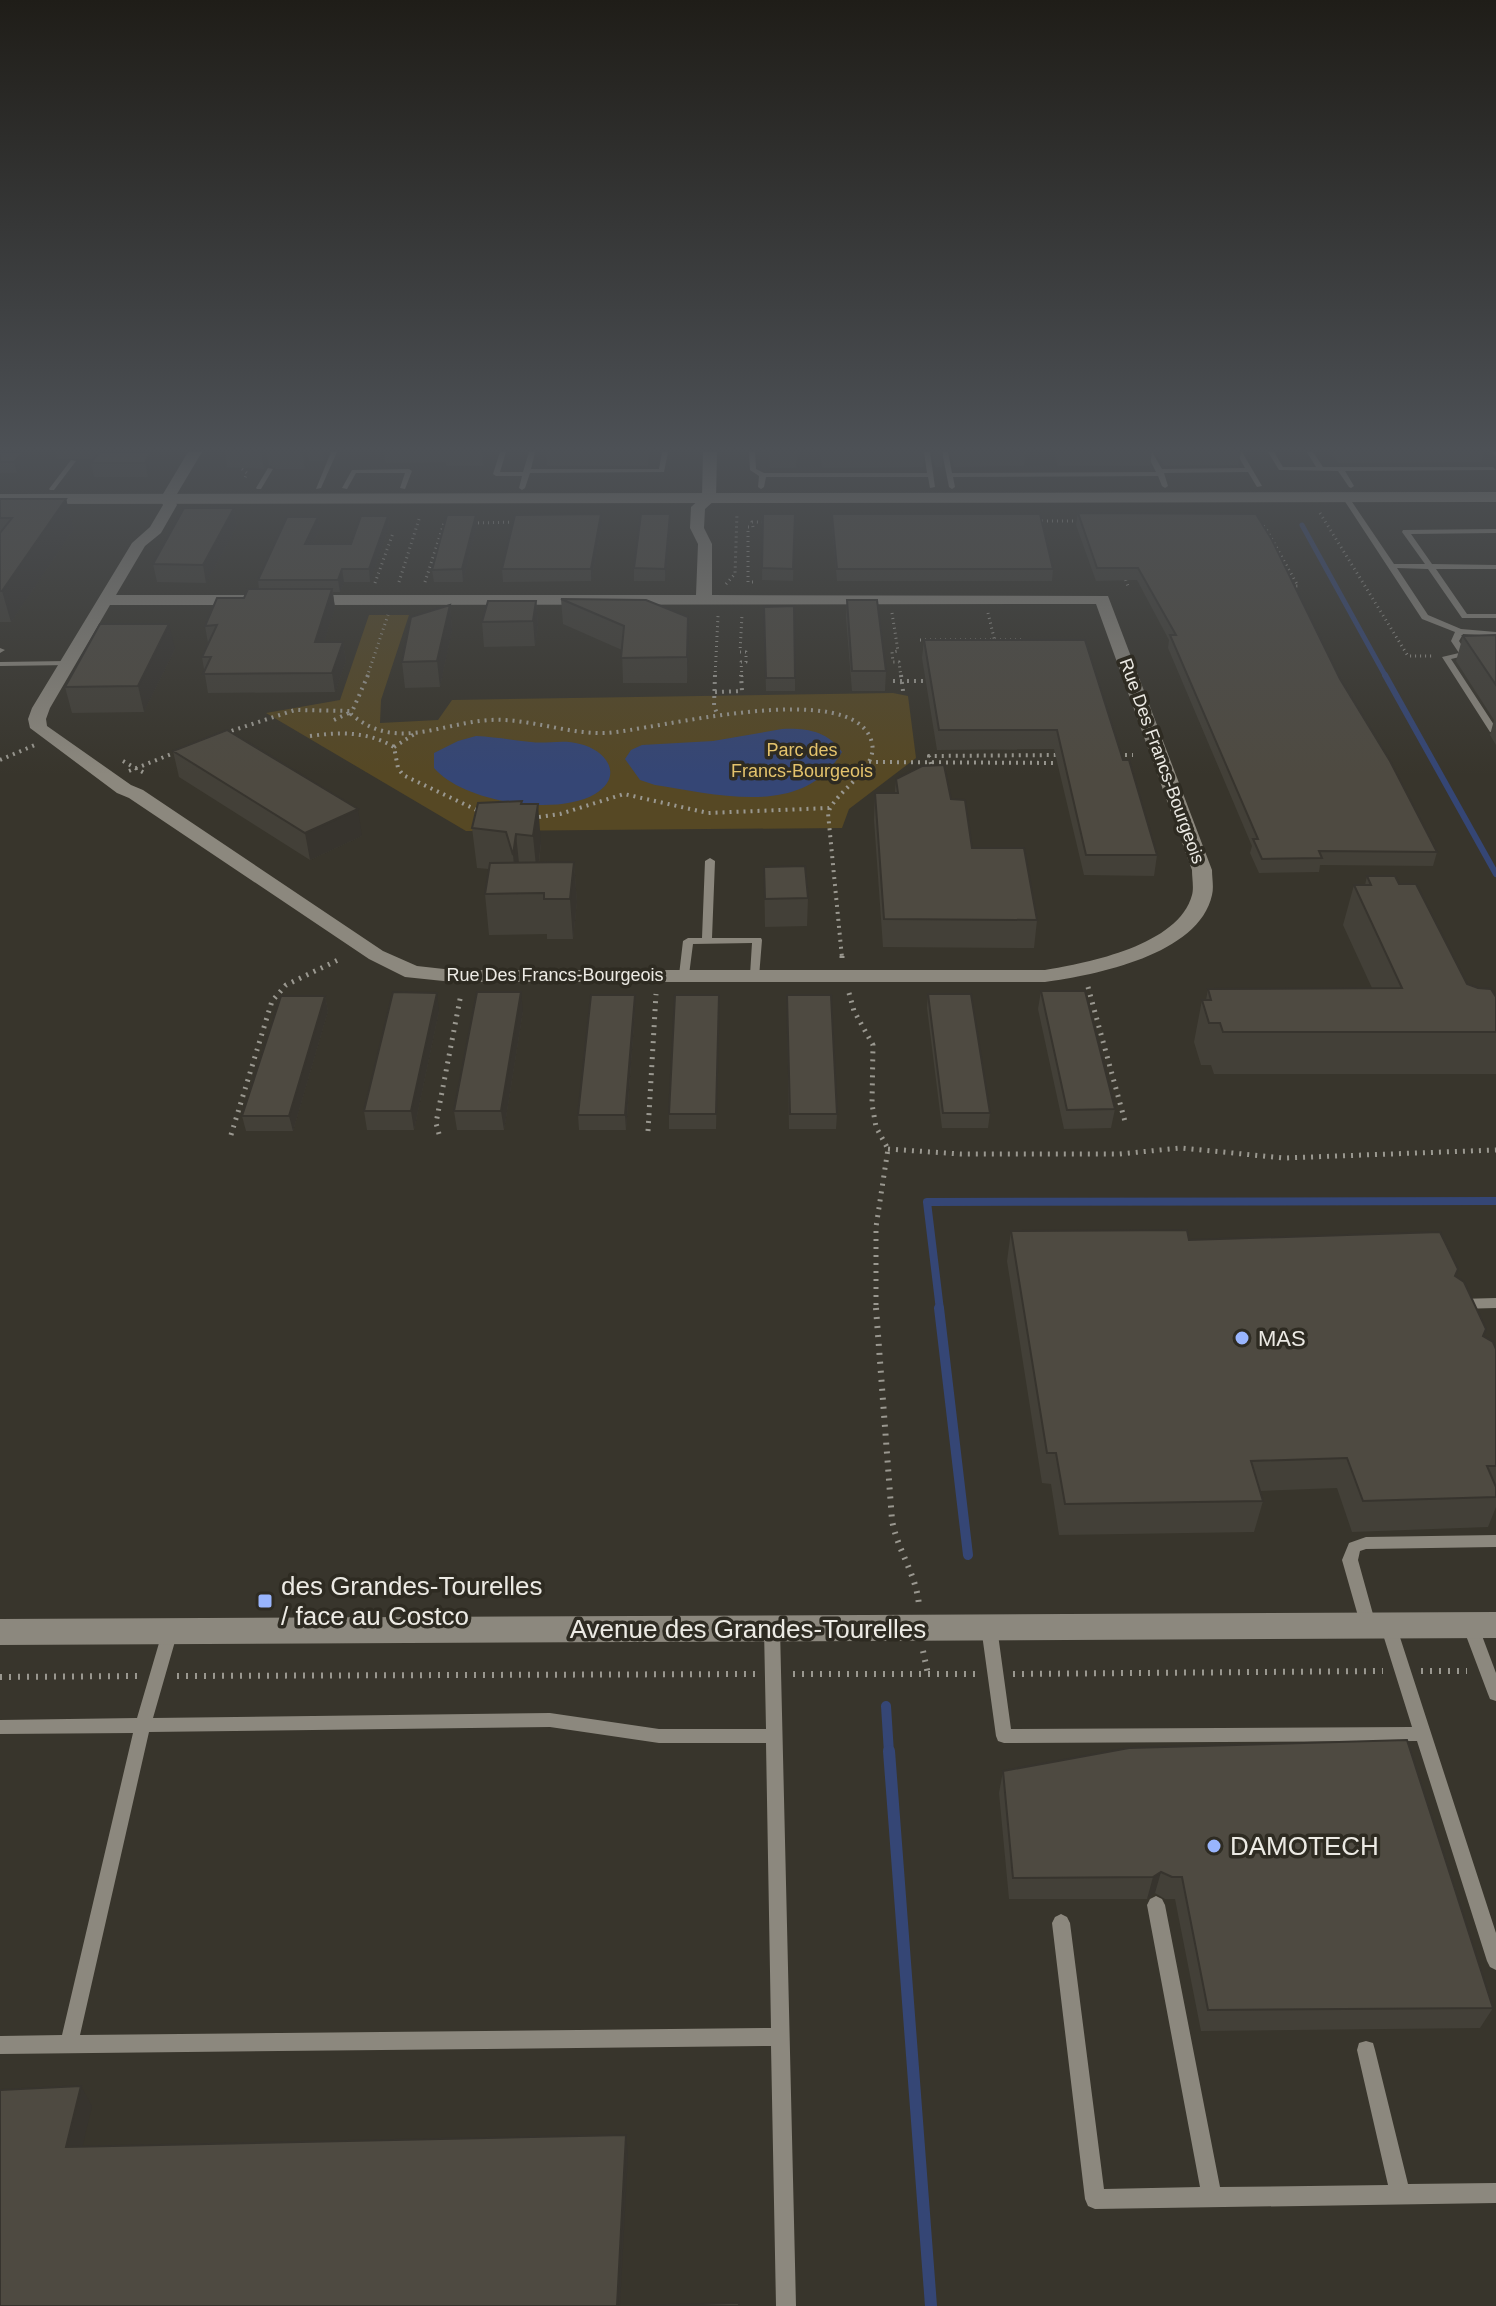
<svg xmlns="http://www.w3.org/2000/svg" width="1496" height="2306" font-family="Arial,sans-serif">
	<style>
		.green { fill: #564824 }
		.water { fill: #354675 }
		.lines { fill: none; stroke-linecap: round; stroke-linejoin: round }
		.stream-far4 { stroke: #354675; stroke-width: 5 }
		.stream-far3 { stroke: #354675; stroke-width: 6 }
		.stream-far2 { stroke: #354675; stroke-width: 8 }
		.stream-far1 { stroke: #354675; stroke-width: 10 }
		.stream { stroke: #354675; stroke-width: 12 }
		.path-far3 { stroke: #9a9890; stroke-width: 3; stroke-dasharray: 1 4; stroke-linecap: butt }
		.path-far2 { stroke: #9a9890; stroke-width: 4; stroke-dasharray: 2 5; stroke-linecap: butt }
		.path-far1 { stroke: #9a9890; stroke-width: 5; stroke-dasharray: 2 6; stroke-linecap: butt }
		.path { stroke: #9a9890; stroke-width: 6; stroke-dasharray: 2 7; stroke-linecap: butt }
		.service { fill: #8c887e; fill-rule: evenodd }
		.minor { fill: #8c887e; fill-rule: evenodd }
		.tertiary { fill: #8c887e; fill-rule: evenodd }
		.wall { fill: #434038 }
		.shaded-wall { fill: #37342e }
		.building { fill: #4e4a41; stroke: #37342e; stroke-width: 2 }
		.poi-dot { fill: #99b5fd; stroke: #2e2b22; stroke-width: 3 }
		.labels { text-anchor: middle; stroke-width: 7; stroke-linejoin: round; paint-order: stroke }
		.far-park-label { font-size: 18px; fill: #e4c36c; stroke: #2e2b22 }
		.far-street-label { font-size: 18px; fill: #eceae4; stroke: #2e2b22 }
		.poi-label { font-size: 22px; fill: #eceae4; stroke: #2e2b22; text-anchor: start }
		.near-poi-label { font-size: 26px; fill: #eceae4; stroke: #2e2b22; text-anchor: start }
		.near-street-label { font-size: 26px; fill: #eceae4; stroke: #2e2b22 }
	</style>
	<rect width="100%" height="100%" fill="#38352c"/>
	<path class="green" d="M369,615H409L381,700L380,723L438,720L452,700L893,693L908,696L916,758L849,809L842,828L466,831L266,713L340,700Z"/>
	<path class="water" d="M782,729C807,728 827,731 842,752C803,819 717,794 655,785L640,780L625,759L631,750L642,745L713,741Z
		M476,736C495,737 513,740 531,742C547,744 564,739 580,744C606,750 625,776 595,794C556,817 463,802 434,768V753L458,741Z"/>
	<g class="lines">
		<path class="stream-far4" d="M1302,525L1386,677"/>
		<path class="stream-far3" d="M1385,675L1496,874"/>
		<path class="stream-far2" d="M940,1310L927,1202L1496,1201"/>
		<path class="stream-far1" d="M939,1308L968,1555
			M886,1706L889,1753"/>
		<path class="stream" d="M889,1751L931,2306"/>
		<path class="path-far3" d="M242,469L247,473L245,478
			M1320,513L1408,656H1433
			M1037,521H1083
			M473,523L519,522
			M1259,524L1265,527L1298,586H1291
			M1124,575L1129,589
			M399,582L420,516
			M425,582L444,523H451
			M753,582H748V527H753L752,522H769
			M375,583L393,533
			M726,584L735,574L737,513
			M892,613L898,651L892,652L893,662H899L901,677
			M988,613L995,642
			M920,640H1024
			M367,677L388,615
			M715,677L718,616
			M742,677L741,662H746V652H740L742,615"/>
		<path class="path-far2" d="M368,675L351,714C395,752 440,723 490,720C529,718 566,734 605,733C652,731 856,675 872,743C878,770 836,790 828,813L842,958
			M715,675L714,706L718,716
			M901,675L903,691
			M893,681H932
			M715,692L742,691L741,675
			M334,720L351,712
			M225,733L295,710L351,711
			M310,736C340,732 367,731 394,747L398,768L403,775L483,813
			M394,747L416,733
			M1118,755H1133
			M0,760L35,745
			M123,761L146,774
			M869,762L1062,763
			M931,764L929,756L1060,755
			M129,771L179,751
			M532,818L560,814L624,794L708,813L829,808"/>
		<path class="path-far1" d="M842,956V960
			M1088,987L1126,1125
			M849,993L854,1011L873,1045L872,1104L876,1127L888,1149L876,1227V1310
			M648,1131L656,994
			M439,1134L436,1123L461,994
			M231,1135L272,1001L286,985L340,959
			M888,1149L960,1154H1119L1181,1148L1284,1158L1496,1150"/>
		<path class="path" d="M876,1308L892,1520C897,1550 917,1575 919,1606
			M923,1651L928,1674
			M1421,1671H1467
			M793,1674H975
			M1013,1674L1383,1671
			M177,1676L755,1674
			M0,1677L139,1676"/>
		<path class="service" d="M331,452H337L321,488L316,489Z
			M500,452H506L500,472H523L529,452H535L531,469H659L662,452H668L664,472L530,473L525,488L522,490L519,488L522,476H496L493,474Z
			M749,452H755L756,469L764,473H927L924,452H930L935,487L930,488L928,477H766L764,487L761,489L758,487L759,476L750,470Z
			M942,452H948L952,473L1156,472L1146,452H1152L1162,469L1245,468L1236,452H1242L1262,486L1257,487L1248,472L1164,473L1168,486L1165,488L1162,486L1158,476L953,477L955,487L952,489L949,487Z
			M1268,452H1274L1283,467H1316L1307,452H1313L1323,467H1493L1496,470L1345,471L1354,486L1351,488L1349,487L1338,471L1279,470Z
			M1492,452H1496V456L1494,455Z
			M71,460L76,461L54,490H50L49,489Z
			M268,468L273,469L261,489H257L256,488Z
			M409,469L412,471L405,489L400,488L405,473H356L347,489L342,488L352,470Z
			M1344,496H1348L1394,564H1425L1402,532L1403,530L1496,529V533L1411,534L1432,564L1496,565V569H1436L1467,614H1496V618H1462L1428,569L1397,568L1428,615L1461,629L1496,632V636L1463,634L1459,641L1468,655L1451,659L1496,728V732H1490L1442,657L1459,653L1451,641L1455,632L1422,619L1342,497Z
			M0,648L5,650L0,653Z
			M67,661H70V665L0,666V662Z
			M710,858L715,861L712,938H761L762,940L759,977L755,978L750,975L752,943L693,944L689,975L684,978L679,975L683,941L688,938H702L705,861Z
			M1496,1298V1308L1459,1309L1454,1307L1452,1304L1454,1301L1459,1299Z
			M1496,1535V1547L1366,1549L1360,1551L1358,1560L1376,1625L1374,1630L1368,1632L1362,1630L1342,1560L1349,1543L1366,1537Z
			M1388,1618L1394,1620L1396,1625L1496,1933V1970L1490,1967L1487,1961L1417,1741L1004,1743L998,1741L996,1736L981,1627L983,1622L989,1620L995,1622L997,1627L1011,1729L1412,1727L1380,1625L1382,1620Z
			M1470,1618L1476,1620L1478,1625L1496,1673V1701L1490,1699L1488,1694L1462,1625L1464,1620Z
			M772,1622L778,1624L780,1629L796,2306H776L771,2046L0,2054V2036L62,2035L133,1733L0,1734V1720L137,1718L164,1626L170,1624L176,1626L178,1631L153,1718L550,1713L659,1729H766L764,1629L766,1624ZM550,1727L659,1743H766L771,2028L80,2035L149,1732Z
			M1156,1896L1162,1899L1165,1905L1220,2187L1388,2185L1357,2050L1359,2043L1366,2041L1373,2043L1375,2050L1408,2184L1496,2183V2203L1095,2209L1088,2206L1085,2199L1052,1923L1055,1917L1061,1914L1067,1917L1070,1923L1104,2189L1200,2187L1147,1905L1150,1899Z"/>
		<path class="minor" d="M188,452H202L174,499L177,505L161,533L145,546L116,595H247L255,600L247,605H110L50,708L46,719L47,726L131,785L143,790L383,951L417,966L453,970H1045C1088,963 1179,945 1192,895C1194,888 1192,878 1192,870L1096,604L304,605L296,600L304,595H696L698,544L690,528L691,507L702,497L703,452H717L716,499L705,509L704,528L712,544V595L1108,596L1212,870C1212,878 1214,887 1212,895C1199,955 1095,975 1045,982H453L405,977L369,959L129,798L117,793L30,728L28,719L32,708L132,543L150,527L163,505L160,499Z
			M1496,1612V1638L0,1645V1619Z"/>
		<path class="tertiary" d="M1496,492V502L0,504V494Z"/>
	</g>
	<path class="wall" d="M0,452H33L34,453L17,473H0Z
		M55,452H161L148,477H94L91,463L94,459H57Z
		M225,452H329L324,461H309L305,469H276L269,465L264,469L227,467Z
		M384,452H487L483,466H446V462L386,463Z
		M546,452H649L648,466H547Z
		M769,452H797L796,468H770Z
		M820,452H924L923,467L822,468Z
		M932,452H943L942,467H935Z
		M950,452H1026L1024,466L954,467Z
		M1054,452H1152L1150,466H1058Z
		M1155,452H1241L1238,465L1164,466Z
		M1330,452H1484L1481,462L1338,463Z
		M0,499H66L74,529L11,622H0Z
		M234,508L237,526L206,583L157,582L153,564Z
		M1078,513L1340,679L1437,852L1433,866L1320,865L1319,872L1259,873L1250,853L1252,846L1168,648L1169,640L1137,580L1096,581L1076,525Z
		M670,514V526L665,581H634V568Z
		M763,514H795L793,581L762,580Z
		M832,514L1053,569L1052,581H837L832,526Z
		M476,515L477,526L463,582H434L432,570Z
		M388,516L389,528L370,582H344L340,592H333L335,608L324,642H343L346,661L335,692L208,693L202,657L208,643L205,626L244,598L259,589L258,580L318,517L320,529L313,544H351Z
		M602,526L591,581L503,582L502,569Z
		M561,599L689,642L687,683H623L622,650L563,624Z
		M847,600L886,671L885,691H852L846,618Z
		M536,601L538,625L535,646L484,647L482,622Z
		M450,605L452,630L440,687L405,688L402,662Z
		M764,619L795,678V691H766Z
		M1496,635V745L1490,735L1494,720L1456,661L1463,636Z
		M924,640L1123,760L1157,855L1154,876L1084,875L1054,749L937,750L922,658Z
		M175,649L144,712L72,713L65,687Z
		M173,751L362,836L310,860L179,777Z
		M896,779L951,799L972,848L1037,920L1034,948L883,947L874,820L875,793H895Z
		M522,804L541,843L539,863L574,862L577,902L573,939H547V934L489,935L485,894L489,869L477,868L472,828Z
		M764,867L808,898L807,926L765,927Z
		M1367,876L1399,884L1467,984L1496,1032V1074H1214L1211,1065H1201L1194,1042L1202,1000H1206L1208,989L1372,988L1343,925L1354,885H1365Z
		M1041,991L1115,1109L1111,1128L1064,1129L1038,1009Z
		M928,994L990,1113L988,1128H942L927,1008Z
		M325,996L328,1011L293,1131H246L242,1116Z
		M635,1010L626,1130H579L578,1115Z
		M719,1010L716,1129H669V1114Z
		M787,1010L837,1114L836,1129H789Z
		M439,1011L414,1130H367L364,1111Z
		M523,1011L504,1130H457L454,1111Z
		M1011,1231L1189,1240L1455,1276L1483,1336L1496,1349V1507L1488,1527L1352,1532L1337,1488L1260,1491L1263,1501L1254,1532L1059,1535L1051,1484L1042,1483L1007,1261Z
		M1003,1771L1493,2008L1480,2028L1201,2031L1175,1899H1165L1155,1893L1147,1899H1009L999,1793Z"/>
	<path class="shaded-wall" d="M22,452L34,453L17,473L14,462Z
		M150,452H161L148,477L145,463Z
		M261,452H266L269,465L264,469Z
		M302,452H308L309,461L305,469Z
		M323,452H329L324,461Z
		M482,452H487L483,466Z
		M66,499L74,529L11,622L2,591Z
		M234,508L237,526L206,583L203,565Z
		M601,514L602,526L591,581V569Z
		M670,514V526L665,581V569Z
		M476,515L477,526L463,582L462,569Z
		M388,516L389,528L370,582L369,569Z
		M318,517L320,529L307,556L305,544Z
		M342,569L344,582L340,592L338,580Z
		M332,589L335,608L318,661L315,642Z
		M536,601L538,625L535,646L533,621Z
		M450,605L452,630L440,687L437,661Z
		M688,617L689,642L687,683V657Z
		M169,624L175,649L144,712L138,686Z
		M343,642L346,661L335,692L332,673Z
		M538,804L541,843L537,876L533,836Z
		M358,809L362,836L310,860L305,833Z
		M516,834L520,873L517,895L513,855Z
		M574,862L577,902L573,939L570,899Z
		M521,992L523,1011L504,1130L501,1111Z
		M437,993L439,1011L414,1130L411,1111Z
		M635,995V1010L626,1130L625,1115Z
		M325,996L328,1011L293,1131L289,1116Z
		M1161,1872L1155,1893L1147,1899L1153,1877Z
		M81,2086L92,2106L78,2166L66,2147Z
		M626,2135L628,2154L620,2306H617Z"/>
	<path class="building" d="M0,452H22L14,462H0Z
		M99,452H150L145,463H91Z
		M0,499H66L2,591H0V533L12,518H0Z
		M184,508H234L203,565L153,564Z
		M1078,513L1256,514L1272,540L1340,679L1390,761L1437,852L1319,851L1322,858L1262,859L1253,839H1258L1170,635H1176L1138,568H1097Z
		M601,514L591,569H502L515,515Z
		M641,514H670L665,569L634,568Z
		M763,514H795L793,569L762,568Z
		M832,514H1040L1053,569H837Z
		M447,515H476L462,569L432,570Z
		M361,516H388L369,569H342L338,580H258L287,517H318L305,544H351Z
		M248,589H332L315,642H343L332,673L203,674L211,657H202L217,625L205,626L217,598H244Z
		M561,599L646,600L688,617L687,657L621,658L624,626Z
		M847,600H877L886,671H852Z
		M488,601H536L533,621L482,622Z
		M450,605L437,661L402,662L411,617Z
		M794,606L795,678H766L764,607Z
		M100,624H169L138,686L65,687Z
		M1496,635V685L1463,636Z
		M924,640H1085L1123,760H1129L1157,855H1086L1057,730H939Z
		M227,730L358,809L305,833L173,751Z
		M944,765L951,799L965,800L972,848H1024L1037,920L884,919L875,793H898L896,779L922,766Z
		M522,801L521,804H538L533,836L516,834L513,855L506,832L472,828L478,803Z
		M574,862L570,899H544V893L485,894L490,863Z
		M805,866L808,898L765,899L764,867Z
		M1367,876H1395L1399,884H1416L1467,984L1478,988L1491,989L1496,997V1032H1223L1220,1023H1209L1202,1000H1211L1208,989L1402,988L1354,885H1371Z
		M1041,991H1085L1115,1109L1067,1110Z
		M393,992L437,993L411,1111H364Z
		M477,992H521L501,1111H454Z
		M928,994H971L990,1113H943Z
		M591,995H635L625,1115H578Z
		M675,995H719L716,1114H669Z
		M787,995H831L837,1114H790Z
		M281,996H325L289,1116H242Z
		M1187,1230L1189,1240L1440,1232L1458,1269L1455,1276L1464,1282L1486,1329L1483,1336L1493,1342L1496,1349V1466H1487L1496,1487V1497L1363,1501L1347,1458L1251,1461L1263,1501L1065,1504L1056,1453H1047L1011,1231Z
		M1407,1740L1493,2008L1208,2010L1182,1877H1172L1161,1872L1153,1877L1013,1878L1003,1771L1129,1748Z
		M81,2086L66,2147L626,2135L617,2306H0V2090Z
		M739,2303V2306H631Z"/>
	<linearGradient id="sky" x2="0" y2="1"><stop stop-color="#1f1d18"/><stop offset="0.58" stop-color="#4d5156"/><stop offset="1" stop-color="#4d5156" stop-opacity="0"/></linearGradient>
	<rect width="1496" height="775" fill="url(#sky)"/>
	<g class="poi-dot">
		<circle cx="1242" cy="1338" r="8"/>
		<rect x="257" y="1593" width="16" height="16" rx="4"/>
		<circle cx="1214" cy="1846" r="8"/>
	</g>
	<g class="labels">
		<g class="far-park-label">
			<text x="802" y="756">Parc des<tspan x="802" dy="21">Francs-Bourgeois</tspan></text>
		</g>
		<g class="far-street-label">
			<text transform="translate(1162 761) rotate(70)" y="6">Rue Des Francs-Bourgeois</text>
			<text x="555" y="981">Rue Des Francs-Bourgeois</text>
		</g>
		<g class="poi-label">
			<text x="1258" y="1346">MAS</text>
		</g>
		<g class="near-poi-label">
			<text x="281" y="1595">des Grandes-Tourelles<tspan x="281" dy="30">/ face au Costco</tspan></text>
			<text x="1230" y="1855">DAMOTECH</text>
		</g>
		<g class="near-street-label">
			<text x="748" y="1638">Avenue des Grandes-Tourelles</text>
		</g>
	</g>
</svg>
